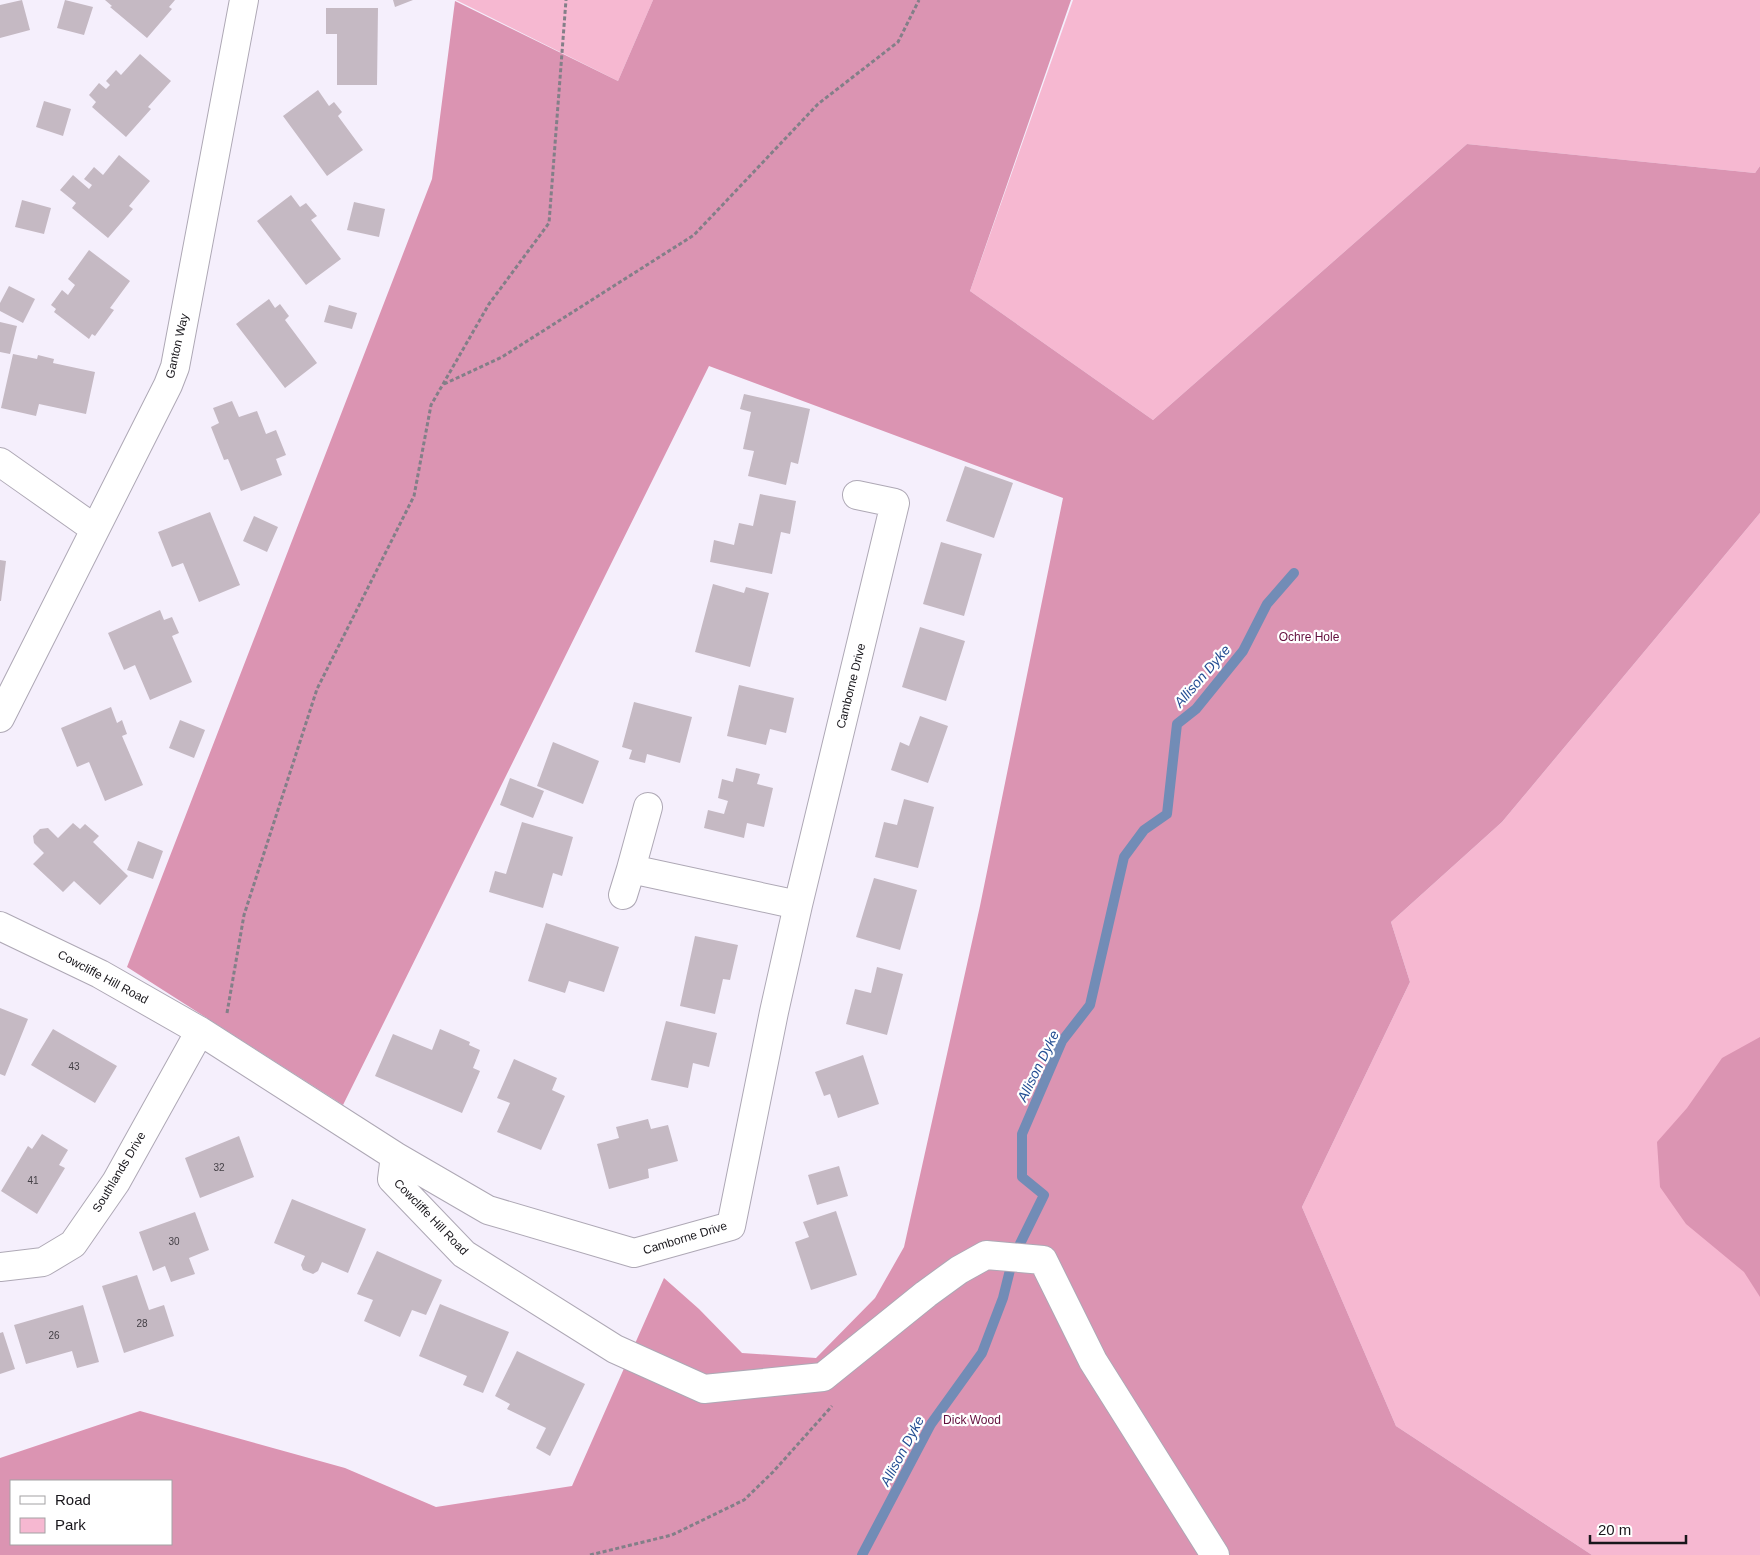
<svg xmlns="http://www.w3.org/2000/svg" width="1760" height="1555" font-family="Arial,sans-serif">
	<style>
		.green { fill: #f6b8d1 }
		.forest { fill: #db94b2; fill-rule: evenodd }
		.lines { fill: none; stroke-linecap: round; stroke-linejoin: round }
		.stream { stroke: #728cb6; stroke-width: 10 }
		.building { fill: #c5b9c3 }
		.minor-casing { stroke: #aea8b5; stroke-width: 30 }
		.path { stroke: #837f88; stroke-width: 3; stroke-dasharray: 4 2.5; stroke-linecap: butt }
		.minor { stroke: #fff; stroke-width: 28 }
		.labels { text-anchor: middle; stroke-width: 4.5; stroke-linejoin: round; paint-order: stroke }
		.number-label { font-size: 10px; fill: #433f45 }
		.street-label { font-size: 12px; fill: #18161b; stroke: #fff }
		.park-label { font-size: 12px; fill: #630f3d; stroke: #fff }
		.water-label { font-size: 14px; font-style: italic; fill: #244e93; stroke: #fff }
	</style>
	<rect width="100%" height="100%" fill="#f5effc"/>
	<path class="green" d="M456,0H653L618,81Z
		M1073,0H1760V166L1755,173L1467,144L1153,420L970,291Z
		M1760,513V1555H1592L1396,1426L1302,1207L1410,982L1391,922L1502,822Z"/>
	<path class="forest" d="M653,0H1071L970,291L1153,420L1467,144L1755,173L1760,166V513L1502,822L1391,922L1410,982L1302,1207L1396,1426L1592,1555H0V1458L140,1411L345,1468L436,1507L572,1486L664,1278L699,1309L742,1353L816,1358L875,1298L904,1247L980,906L1063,498L709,366L343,1105L127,967L432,179L455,1L618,81ZM11,1481H171V1544H11Z
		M1760,1037V1297L1744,1272L1686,1224L1660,1187L1657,1142L1687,1108L1722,1058Z"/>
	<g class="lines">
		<path class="stream" d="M862,1555L931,1424L982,1353L1003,1298L1013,1258L1044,1195L1022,1177V1134L1062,1041L1090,1005L1124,857L1144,830L1167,814L1177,724L1196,709L1243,651L1267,604L1294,573"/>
	</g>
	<path class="building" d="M22,0L30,30L0,38V5Z
		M65,0L93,7L84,35L57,28Z
		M105,0H175L169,7L172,9L147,38L110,7L112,6Z
		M393,0H413L395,7Z
		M326,8H378L377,85H337V34H326Z
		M140,54L171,81L148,107L151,109L126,137L92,107L96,102L89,95L99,83L106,89L110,85L106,81L116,70L121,75Z
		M318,90L329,106L334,102L342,112L338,116L363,150L327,176L283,116Z
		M44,101L71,109L63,136L36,127Z
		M119,155L150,181L129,206L133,209L108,238L72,208L76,203L60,190L73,175L89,189L92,185L84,179L94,167L103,175Z
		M291,195L300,207L306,203L317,216L311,220L341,259L306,285L257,221Z
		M22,200L51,208L44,234L15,227Z
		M354,202L385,209L379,237L347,230Z
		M89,250L130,281L110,308L114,310L95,336L92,334L89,339L54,312L56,309L51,305L62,290L68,295L75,285L68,279Z
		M9,286L35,299L23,323L0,311V303Z
		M269,299L275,308L280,304L289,316L285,320L317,363L285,388L236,324Z
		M329,305L357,313L352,329L324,322Z
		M0,322L17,326L10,354L0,352Z
		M13,354L37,359L38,355L54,359L53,363L95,372L86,414L39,404L36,416L1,408Z
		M744,394L810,409L798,464L791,462L786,485L748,476L754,451L743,449L751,412L740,409Z
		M232,401L239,417L257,411L266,434L276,430L286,455L276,459L282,475L241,491L228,459L224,460L211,427L219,423L213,408Z
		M965,466L1013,483L994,538L946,521Z
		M760,494L796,501L790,534L781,532L772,574L710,562L714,540L734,545L739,523L753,526Z
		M210,512L240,585L199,602L183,563L172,567L158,532Z
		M254,516L278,527L267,552L243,541Z
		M941,542L982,554L964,616L923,604Z
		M0,560L6,561L1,601H0Z
		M713,584L744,593L746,587L769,593L750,667L695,652Z
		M160,610L164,620L172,617L179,633L172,636L192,682L150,700L135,665L124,670L108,633Z
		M920,627L965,641L946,701L902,687Z
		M739,685L794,698L786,733L770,729L766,745L727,736Z
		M634,702L692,717L680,763L647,754L645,763L629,759L632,750L622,747Z
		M111,707L117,723L122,720L127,734L122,736L143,785L105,801L89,762L77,767L61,728Z
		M920,716L948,726L928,783L891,770L900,742L909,746Z
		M180,720L205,730L194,758L169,748Z
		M553,742L599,761L583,804L537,786Z
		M736,768L760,774L757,784L773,788L764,827L747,823L744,838L704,828L708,810L724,814L728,801L718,798L722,779L733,782Z
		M510,778L544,791L533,818L500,805Z
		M904,799L934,807L918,868L875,857L884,822L897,825Z
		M522,822L573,837L562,876L553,873L543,908L489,892L495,871L506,874Z
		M73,823L80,829L85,824L99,836L93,842L128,876L100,905L74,881L63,892L33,864L44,853L34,843L33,836L40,829L48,828L58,838Z
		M138,841L163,851L153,879L127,870Z
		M874,878L917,890L900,950L856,937Z
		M546,923L619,947L604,992L569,981L565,993L528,981Z
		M695,936L738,945L730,980L723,979L715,1014L680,1006Z
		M877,967L903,974L887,1035L846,1024L855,989L871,993Z
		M0,1008L28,1019L5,1076L0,1074Z
		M666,1021L717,1033L709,1067L693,1063L688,1088L651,1080Z
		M53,1029L117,1066L95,1103L31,1065Z
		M440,1029L470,1042L469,1045L480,1050L473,1068L480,1071L462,1113L375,1076L393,1034L432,1050Z
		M863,1055L879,1104L838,1118L830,1094L824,1096L815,1072Z
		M514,1059L557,1078L552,1090L565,1096L541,1150L497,1132L510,1103L497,1098Z
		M648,1119L651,1129L668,1125L678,1161L648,1169L649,1178L609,1189L597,1144L619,1138L616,1127Z
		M42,1134L68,1150L59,1165L65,1168L37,1214L1,1191L28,1146L32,1149Z
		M239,1136L254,1177L200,1198L185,1158Z
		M839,1166L848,1196L817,1205L808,1175Z
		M292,1199L366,1229L348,1273L322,1262L318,1271L313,1274L303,1270L301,1265L305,1256L274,1243Z
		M836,1211L857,1275L811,1290L795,1242L809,1237L803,1222Z
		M195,1212L209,1250L189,1258L195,1274L171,1282L165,1266L153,1271L139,1232Z
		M377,1251L442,1280L426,1315L412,1310L400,1337L364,1321L373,1300L357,1294Z
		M137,1275L149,1310L164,1305L174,1336L124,1353L102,1286Z
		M440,1304L509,1332L483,1393L463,1385L467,1376L419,1356Z
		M83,1305L99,1362L77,1368L72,1351L26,1364L14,1325Z
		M3,1332L15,1369L0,1374V1333Z
		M517,1351L585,1384L550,1456L536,1448L546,1428L507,1409L510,1404L495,1396Z"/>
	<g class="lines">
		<g class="minor-casing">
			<path id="minor" d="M0,462L95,529
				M0,718L168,385L175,367L244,0
				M648,807L631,869L798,905
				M623,895L631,869
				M0,926L100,974L200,1031L395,1156L392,1179L464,1254L615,1349L704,1389L823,1377L926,1294L959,1270L986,1255L1043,1260L1093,1361L1215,1555
				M395,1156L488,1210L634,1253L731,1226L774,1012L798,905L895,503L857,495
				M0,1267L43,1262L73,1244L116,1182L200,1031"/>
		</g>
		<path class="path" d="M444,384L502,357L694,235L818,104L898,42L919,0
			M227,1013L244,915L317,689L414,496L431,405L489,304L549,223L566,0
			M590,1555L672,1535L744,1500L773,1472L832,1406"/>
		<use href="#minor" class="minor"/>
	</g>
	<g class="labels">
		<g class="number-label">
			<text x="74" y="1070">43</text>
			<text x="219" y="1171">32</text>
			<text x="33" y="1184">41</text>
			<text x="174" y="1245">30</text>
			<text x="142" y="1327">28</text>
			<text x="54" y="1339">26</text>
		</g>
		<g class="street-label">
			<text transform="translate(177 346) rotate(-77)" y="4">Ganton Way</text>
			<text transform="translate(851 686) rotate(-76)" y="4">Camborne Drive</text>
			<text transform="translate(103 977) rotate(28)" y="4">Cowcliffe Hill Road</text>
			<text transform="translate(119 1172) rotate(-59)" y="4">Southlands Drive</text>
			<text transform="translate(431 1217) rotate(46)" y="4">Cowcliffe Hill Road</text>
			<text transform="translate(685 1238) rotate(-17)" y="4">Camborne Drive</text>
		</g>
		<g class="park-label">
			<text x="1309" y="641">Ochre Hole</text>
			<text x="972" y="1424">Dick Wood</text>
		</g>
		<g class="water-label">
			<text transform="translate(1202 676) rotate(-49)" y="5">Allison Dyke</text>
			<text transform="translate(1038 1066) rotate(-64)" y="5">Allison Dyke</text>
			<text transform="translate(902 1451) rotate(-62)" y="5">Allison Dyke</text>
		</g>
	</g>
	<rect x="10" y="1480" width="162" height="65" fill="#ffffff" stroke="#a3a2a4"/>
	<rect x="20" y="1496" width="25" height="8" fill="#ffffff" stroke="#a3a2a4"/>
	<text x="55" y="1505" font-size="15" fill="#18161b">Road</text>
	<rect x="20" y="1518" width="25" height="15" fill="#f6b8d1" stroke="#a3a2a4"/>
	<text x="55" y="1530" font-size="15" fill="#18161b">Park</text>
	<path d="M1590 1535v8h96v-8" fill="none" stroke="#18161b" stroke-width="2.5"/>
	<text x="1598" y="1535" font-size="15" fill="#18161b" stroke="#ffffff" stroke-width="4" paint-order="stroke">20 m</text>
</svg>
